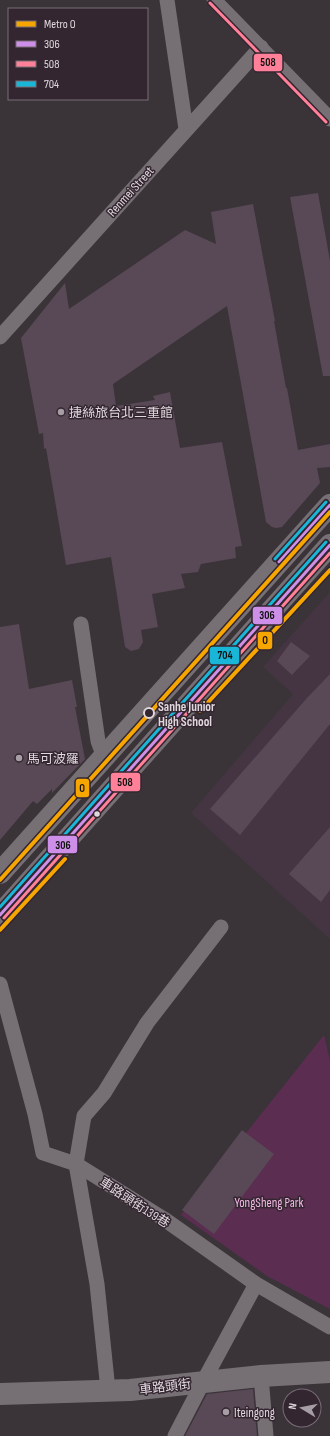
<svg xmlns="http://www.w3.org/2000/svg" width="330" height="1436" font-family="'Sofia Sans Condensed','Noto Sans TC',sans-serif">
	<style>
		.built { fill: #453542 }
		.green { fill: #5b2d51 }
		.building { fill: #594856 }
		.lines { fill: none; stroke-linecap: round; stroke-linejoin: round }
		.street { stroke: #767074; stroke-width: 15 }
		.secondary { stroke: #767074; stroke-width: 22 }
		.bus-1-casing { stroke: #332630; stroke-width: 6 }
		.bus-2-casing { stroke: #332630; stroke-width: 6 }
		.bus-3-casing { stroke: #332630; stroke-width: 6 }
		.bus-1 { stroke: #ce8fe9; stroke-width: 3 }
		.bus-2 { stroke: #ff8098; stroke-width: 3 }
		.bus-3 { stroke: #1ab6d8; stroke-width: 3 }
		.metro-1-casing { stroke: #332630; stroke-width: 7 }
		.metro-1 { stroke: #f7a600; stroke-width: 4 }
		.poi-dot { fill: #a69ea4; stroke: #332630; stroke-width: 1.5 }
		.stop-dot { fill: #332630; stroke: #e0d7dd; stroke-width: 2 }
		.bus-dot { fill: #e0d7dd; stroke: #332630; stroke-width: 1.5 }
		.labels { text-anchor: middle; stroke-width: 3; stroke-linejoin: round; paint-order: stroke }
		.street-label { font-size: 13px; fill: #e0d7dd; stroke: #332630 }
		.poi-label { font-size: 13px; fill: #e0d7dd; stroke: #332630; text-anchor: start }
		.stop-label { font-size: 13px; font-weight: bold; fill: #e0d7dd; stroke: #332630; text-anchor: start }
		.park-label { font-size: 13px; fill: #f5b9e6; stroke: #332630 }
		.line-badge { stroke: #332630; stroke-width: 1.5 }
		.pale-badge-label { font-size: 11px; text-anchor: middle; font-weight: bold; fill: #111 }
	</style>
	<rect width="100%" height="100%" fill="#3a3439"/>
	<path class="built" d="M330,592V939L191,813L293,694L263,667Z"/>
	<path class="green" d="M324,1035L330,1061V1309L267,1276L181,1215Z"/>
	<path class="building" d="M318,193L330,261V376H323L290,197Z
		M253,204L275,321H274L286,388H287L298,450L330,444V467L317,468L320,483L282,527L276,528L272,527L266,522L227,306L113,384L116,406L155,400L153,396L170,392L180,448L222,442L242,546L235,547L236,558L201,564L198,572L181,574L185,588L152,594L158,627L141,630L143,642L139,649L131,651L125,647L111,557L66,565L46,448L44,449L43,433L39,434L21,338L65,283L69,309L185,230L216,244L211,212Z
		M19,624L29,689L72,680L77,707H75L85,759L52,793V789L37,804L33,801L0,840V627Z
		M291,642L310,656L292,675L277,661Z
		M330,674V724L240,835L210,809L307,698Z
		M330,827V890L321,902L289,874Z
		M242,1130L274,1154L214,1234L182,1210Z
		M253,1389L257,1436H185L207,1394Z"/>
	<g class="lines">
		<path class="street" d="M167,0L186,129
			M214,0L330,119
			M0,337L261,47
			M81,624L98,741L104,757
			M221,927L147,1023L104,1093L84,1116L76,1164L164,1219L256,1284L330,1327
			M0,984L35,1114L43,1153L76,1164L97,1284L108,1390
			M261,1376L266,1436
			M175,1436L203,1382L256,1284"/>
		<path class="secondary" d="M0,873L330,505
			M0,915L330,545
			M0,1394L130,1390L261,1376L330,1372"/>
		<g class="bus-1-casing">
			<path id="bus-1" d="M279,562L330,505
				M0,915L330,545"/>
		</g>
		<g class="bus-2-casing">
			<path id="bus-2" d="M210,3L326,122
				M283,565L330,512
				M4,918L330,553"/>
		</g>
		<g class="bus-3-casing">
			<path id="bus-3" d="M275,559L326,502
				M0,907L326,542"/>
		</g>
		<use href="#bus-1" class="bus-1"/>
		<use href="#bus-2" class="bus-2"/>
		<use href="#bus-3" class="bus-3"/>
		<g class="metro-1-casing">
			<path id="metro-1" d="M200,711L330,570
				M0,880L330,512
				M0,930L65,859"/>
		</g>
		<use href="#metro-1" class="metro-1"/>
	</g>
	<g class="poi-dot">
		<circle cx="61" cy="412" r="4"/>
		<circle cx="19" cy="758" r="4"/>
		<circle cx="226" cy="1412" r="4"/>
	</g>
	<circle class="stop-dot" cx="149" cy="713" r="5"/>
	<circle class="bus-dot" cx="97" cy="814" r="3.5"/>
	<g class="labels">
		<g class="street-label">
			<text transform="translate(130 191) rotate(-48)" y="5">Renmei Street</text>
			<text transform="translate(135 1202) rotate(33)" y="5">車路頭街139巷</text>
			<text transform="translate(165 1386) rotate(-7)" y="5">車路頭街</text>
		</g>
		<g class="poi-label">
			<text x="69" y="417">捷絲旅台北三重館</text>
			<text x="27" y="763">馬可波羅</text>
			<text x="234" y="1417">Iteingong</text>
		</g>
		<g class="stop-label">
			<text x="158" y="711">Sanhe Junior<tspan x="158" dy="15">High School</tspan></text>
		</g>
		<g class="park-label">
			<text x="269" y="1207">YongSheng Park</text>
		</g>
	</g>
	<g class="line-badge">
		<rect x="253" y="53" width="30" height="19" rx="4" fill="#ff8098"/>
		<rect x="252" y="606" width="31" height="19" rx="4" fill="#ce8fe9"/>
		<rect x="257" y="631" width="16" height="19" rx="4" fill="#f7a600"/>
		<rect x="209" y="646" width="31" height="19" rx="4" fill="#1ab6d8"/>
		<rect x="110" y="772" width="31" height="20" rx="4" fill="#ff8098"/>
		<rect x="75" y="778" width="15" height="20" rx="4" fill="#f7a600"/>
		<rect x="47" y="835" width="31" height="19" rx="4" fill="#ce8fe9"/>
	</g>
	<g class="pale-badge-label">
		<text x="268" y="66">508</text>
		<text x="267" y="619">306</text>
		<text x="265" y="644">O</text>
		<text x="225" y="659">704</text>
		<text x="125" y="786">508</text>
		<text x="82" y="792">O</text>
		<text x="63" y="849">306</text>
	</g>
	<rect x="8" y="8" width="140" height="92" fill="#332630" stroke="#786d75"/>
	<rect x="16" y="21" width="20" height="6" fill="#f7a600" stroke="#786d75"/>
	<text x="44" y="28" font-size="12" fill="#e0d7dd">Metro O</text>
	<rect x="16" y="41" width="20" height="6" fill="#ce8fe9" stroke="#786d75"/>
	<text x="44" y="48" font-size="12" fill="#e0d7dd">306</text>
	<rect x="16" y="61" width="20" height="6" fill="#ff8098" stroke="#786d75"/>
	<text x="44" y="68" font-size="12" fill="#e0d7dd">508</text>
	<rect x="16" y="81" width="20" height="6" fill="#1ab6d8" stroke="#786d75"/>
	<text x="44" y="88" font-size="12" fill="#e0d7dd">704</text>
	<g transform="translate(302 1408) rotate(280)"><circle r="19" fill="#332630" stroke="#786d75"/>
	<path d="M0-3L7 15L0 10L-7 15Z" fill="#a69ea4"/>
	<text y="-6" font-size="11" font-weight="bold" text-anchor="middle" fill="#e0d7dd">N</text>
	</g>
</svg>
